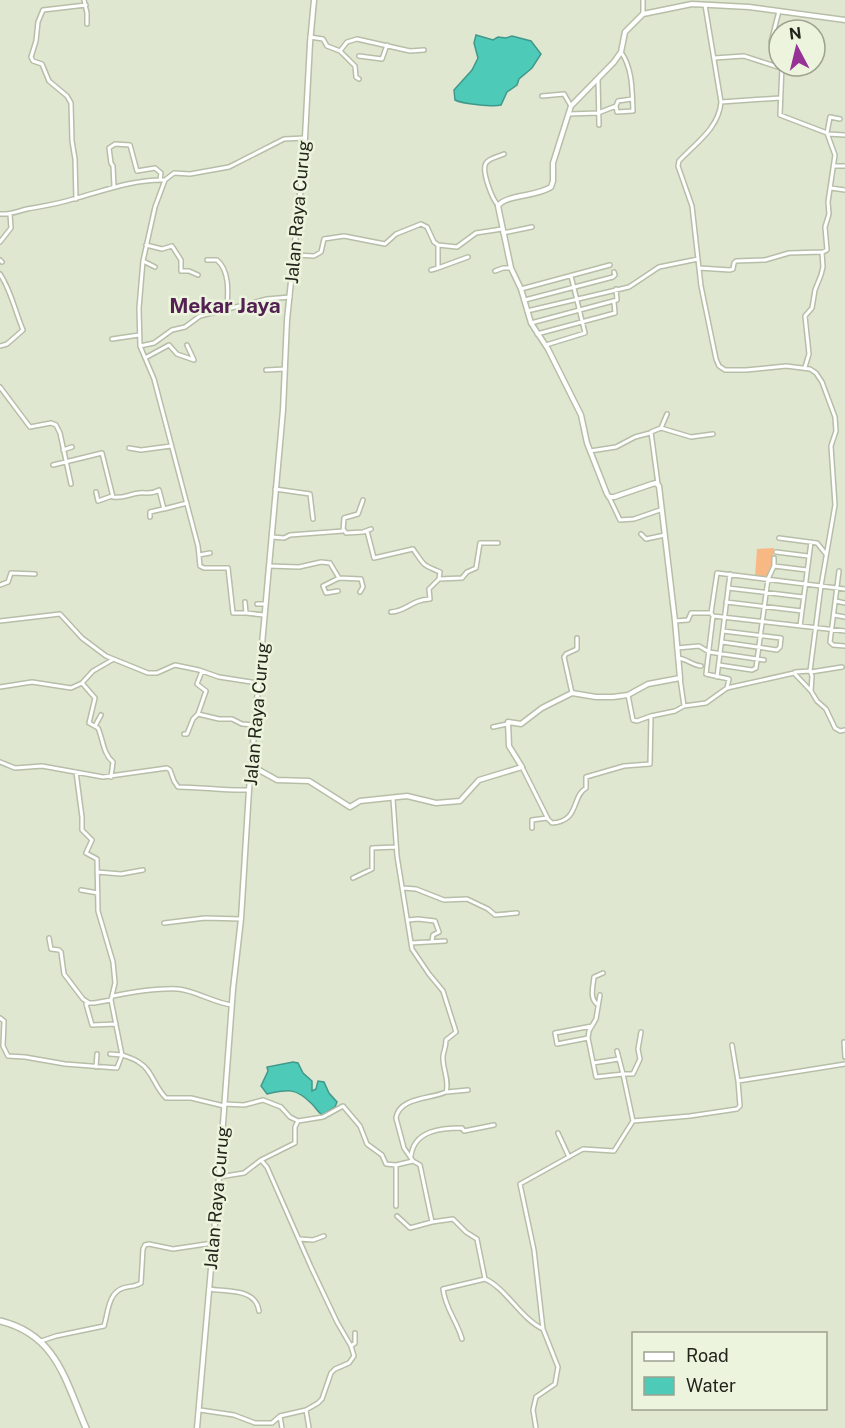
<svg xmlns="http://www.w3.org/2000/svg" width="845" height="1428" font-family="'Public Sans',sans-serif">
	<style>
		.green { fill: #f8b884 }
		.water { fill: #4ecab9; stroke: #41988a; stroke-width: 1.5 }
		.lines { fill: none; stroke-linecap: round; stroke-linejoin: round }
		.street-casing { stroke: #b7bea8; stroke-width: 6 }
		.secondary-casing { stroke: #b7bea8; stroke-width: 7 }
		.primary-casing { stroke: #b7bea8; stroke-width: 8 }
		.street { stroke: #fff; stroke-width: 3 }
		.secondary { stroke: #fff; stroke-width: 4 }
		.primary { stroke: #fff; stroke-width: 5 }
		.labels { text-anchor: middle; stroke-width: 5; stroke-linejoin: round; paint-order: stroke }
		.street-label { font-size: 18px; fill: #22251c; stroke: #edf4dd }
		.quarter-label { font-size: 21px; font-weight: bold; fill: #522151; stroke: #edf4dd }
	</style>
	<rect width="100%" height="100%" fill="#e0e7d0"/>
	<path class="green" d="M774,548L769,579L755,576L757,549Z"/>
	<path class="water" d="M476,35L493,40L498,37L506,38L512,36L531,41L541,54L532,68L519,79L517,85L507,92L501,105C494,107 462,104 455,100L454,90L472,70L478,58L474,43Z
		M293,1062L298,1063L303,1073L312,1081V1091L316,1089L318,1081L324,1082L329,1093L337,1102L335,1107L322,1115C318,1112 316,1108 312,1104C296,1088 289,1089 267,1094L261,1086L268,1071L267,1067Z"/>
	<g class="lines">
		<g class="street-casing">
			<path id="street" d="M84,0L87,13V24
				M643,0V14
				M705,5L721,102C719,128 696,143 679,161L678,166L692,206L701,286L716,359L719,366L725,370H746L786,366L810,369L816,373L822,382L835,417L836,431L831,446L835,505L821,586L810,671L812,676L811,691
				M310,37L323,39L327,46L340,51L347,42L357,39L410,51L424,50
				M779,48L773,46L771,42L779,11
				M340,51L355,66L356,77L359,79
				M359,56L382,59L387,45
				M714,58L744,56L781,68
				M598,79L599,125
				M542,96L564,94L571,106
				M721,102L780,98
				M616,106L617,112L633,111C632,91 633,69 621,52
				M569,114L598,113L616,106L618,101L632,99
				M827,133L830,117L840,119
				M828,134L845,135
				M834,166H845
				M114,187L113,166L111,163L109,148L115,144L130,145L137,171L155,168L161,173L160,180
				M831,188L845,190
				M76,199L75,159L72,141L71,103L67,96L49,81L42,64L33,61L31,57L36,41L38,22L43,10L86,5
				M498,205C492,199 481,170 486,163C489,158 500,156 504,154
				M0,214C10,215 18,211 27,209C43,206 58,204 73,199C103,191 134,179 165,180
				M503,233L532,227
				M0,242L11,228L10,214
				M146,245L162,249L172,246L181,260V271H189L198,275
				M295,255L314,256L321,252L324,239L344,236L385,244L396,234L421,224L427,227L434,242L438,245
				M468,257L438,268V245L457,247L476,233L502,229
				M0,260L2,262
				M207,260H217C230,271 228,293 227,308
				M143,261L155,267
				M699,268L730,270L733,269L734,263L736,261L765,260L789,253L823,252L827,250L825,227L829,214L828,202L835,155L827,133L780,115L782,66
				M431,270L438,268
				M495,271L503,268H511
				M0,274C11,290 15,311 23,330L7,344L0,346
				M521,289L610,265
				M525,300L613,277L615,275L614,272
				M527,311L629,287L659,267L698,259
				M531,323L617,300L616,289
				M537,334L615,313L614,302
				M112,339L139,335
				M546,345L585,333L571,276
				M140,346L154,343L172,330L185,327L200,316L267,299L290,297
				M145,358L169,345L177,354L194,360L187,345
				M805,367L809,354L805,316L812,308L815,290L821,275L823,267L822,252
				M266,370L285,369
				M0,387L30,427L51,423L56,425L60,433L71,484
				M661,428L691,437L713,434
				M129,448L141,450L171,446
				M63,450L72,447
				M590,451L616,447L635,437L650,433
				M53,465L102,453L113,497C123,499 129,494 139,493C147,492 151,495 159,490L164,509L187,503
				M658,484L651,432L661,428L667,414
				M275,489L310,494L313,519
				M96,492L98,501L112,496
				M609,497L620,520L634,519L660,510
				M150,517V512L163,509
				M344,530L346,533L363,532L371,529
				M367,531L374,558L413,549C425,566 421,564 440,572L439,579L429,589L430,599C410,600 408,611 391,612
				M641,534L646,539L665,535
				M272,537L284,538L290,535L343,531L344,518L358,514L363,500
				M779,538L817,543L826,554
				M776,552L808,556
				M199,555L210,553
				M269,566L299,567L321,562L330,563L339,578L361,579L363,587L360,592
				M774,566L807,570
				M839,571L830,642L833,645L845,646
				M439,579L462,578L467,572L476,568L480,543H498
				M0,585L8,582L11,573L35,574
				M728,588L803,597
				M338,591L326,593L323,586L339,578
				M836,601L845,603
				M245,602L246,613L264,615
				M726,602L802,611
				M257,604H265
				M246,613H233L228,568H204L200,566L198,546L154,379L140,346L139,308L143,261L155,207L165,180L174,173L190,174L229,167L284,139L305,138
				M834,615L845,617
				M713,616L845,631
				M0,621L60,614L82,638L106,656L148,673H157L175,665L199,670L219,677L258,683
				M675,621L688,620L691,613H711
				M800,626L811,542
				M722,642L777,650L780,647L781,638L723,631
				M677,648L699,646L709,652L764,660
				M678,658C687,659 692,665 701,666
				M719,665L752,670L756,668L768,579L774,566V558
				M202,671L197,684L206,691L198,714L219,719H232L242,724L255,725
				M795,672L810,671
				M811,672L842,667
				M717,677L730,574
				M680,678L684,706
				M0,687L32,682L71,688L82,683
				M727,688L729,679L706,674L713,616L711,613L717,573L845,589
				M572,693L564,657L566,654L577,649V638
				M628,695L633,720L637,721L651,716
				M95,726L101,715
				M493,727L507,724
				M184,734H187L193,719L198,714
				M0,762L15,768L42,766L103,777L167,768L170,770L174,781L178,787C202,787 225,791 249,790
				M522,767L548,819L552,823C580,821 571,797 586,788V777L624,766L650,764L651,716L675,711L684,706L706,703L727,688L794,673L811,691L817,701L826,709L835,728L840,731L845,730
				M76,772L82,817V830L92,840L86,853L97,859L98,911L113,962L115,983L111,1000L122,1055C128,1057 135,1059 140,1063C152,1070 155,1088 166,1098H191L224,1106
				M111,777L113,762C103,754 103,739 98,728L89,723L95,698L82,683L93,671L112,660
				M393,799L397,856L412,949L429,974L443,991L456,1032L446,1040C446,1047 444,1050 443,1056C442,1068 450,1081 446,1092C431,1099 399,1097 396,1118L404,1148L413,1161L420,1165L432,1222L453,1219L466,1232L477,1239L485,1279C506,1288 521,1319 543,1329
				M532,828V820L547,818
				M97,872L121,874L143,870
				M353,878L372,869V848L396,847
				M403,888L416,889L444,900L467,899L488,909L495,915L517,913
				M81,890L98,893
				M408,920L418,919L435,921L439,932L433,935L432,941
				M164,923L205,918L241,919
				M49,938L51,949L59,950L61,952L64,974L83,999L89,1003H94L111,1000
				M411,943L445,941
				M113,996C133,992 158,988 178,989C194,990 214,1003 232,1005
				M89,1003L86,1004L92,1025L116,1024
				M598,1005C589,999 593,987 594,977L603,973
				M0,1018L4,1021L3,1046L8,1056L25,1057L65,1064L117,1068L122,1055L110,1054
				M588,1038L557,1044L555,1033L592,1026
				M844,1042L845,1057
				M732,1045L738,1081
				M617,1051L623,1074H633L640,1059L638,1049L641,1032
				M593,1063L619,1059
				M96,1067L97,1054
				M447,1092L468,1090
				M225,1104L244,1105L263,1100L281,1107L290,1117L298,1121L323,1117L343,1106L360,1126L367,1144L382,1155L386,1164L396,1165L413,1161
				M633,1121L690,1116L737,1109L740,1106L738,1081L845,1064
				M558,1133L569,1157
				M411,1156C414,1130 442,1128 462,1128L464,1131L494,1125
				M261,1160L295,1143V1127L298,1121
				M396,1206V1165
				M397,1216L410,1228L432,1222
				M300,1239L313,1240L324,1236
				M209,1289C227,1292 256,1288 259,1311
				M462,1339C457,1321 445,1308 443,1289L485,1279
				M41,1341L56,1336L104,1326C108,1313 108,1293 123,1288C129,1286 135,1287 141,1283L143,1249L145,1245L149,1244L173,1249L213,1243
				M351,1346L355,1343V1333
				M200,1410L234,1415L255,1423H272L280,1416L306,1410L318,1403L322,1399L331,1373L335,1369L349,1363L354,1356L351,1346L337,1322L311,1267L267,1167L261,1160L244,1173L219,1177
				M306,1410L309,1428
				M280,1416L282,1428
				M536,1428L533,1410L536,1397L555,1384L558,1367L543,1329L534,1250L520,1184L583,1149L614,1151L633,1121L623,1074L596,1077L588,1038L589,1031L596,1019L600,995"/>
		</g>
		<g class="secondary-casing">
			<path id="secondary" d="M252,766L277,780L309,781L350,807L360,801L407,796L436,803L460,801L479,780L522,767L509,746L508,722L521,724L542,708L572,693L596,697H613L628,695L648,684L680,678L675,621L659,486L656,483L652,484L614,497H609L607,494L587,443L581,415L548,349L531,323L521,289L511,268L498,206C507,194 536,197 551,187L553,181V163L571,106L614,62L621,52L625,32L643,14L692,4L749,7L845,20
				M197,1428L219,1177L233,989L241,919L249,790L283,410L287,320L304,156L310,43L314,0"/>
		</g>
		<g class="primary-casing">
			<path id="primary" d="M0,1321C57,1335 65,1380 86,1428"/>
		</g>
		<use href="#street" class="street"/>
		<use href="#secondary" class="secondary"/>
		<use href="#primary" class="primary"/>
	</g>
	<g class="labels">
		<g class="street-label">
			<text transform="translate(298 212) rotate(-85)" y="6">Jalan Raya Curug</text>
			<text transform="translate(257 714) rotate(-85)" y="6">Jalan Raya Curug</text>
			<text transform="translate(217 1198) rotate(-85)" y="6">Jalan Raya Curug</text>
		</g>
		<g class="quarter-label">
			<text x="225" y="313">Mekar Jaya</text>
		</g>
	</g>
	<rect x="632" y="1332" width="195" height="78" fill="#edf4dd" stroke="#9ca190" stroke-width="1.5"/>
	<rect x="644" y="1352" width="30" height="9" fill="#ffffff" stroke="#9ca190" stroke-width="1.5"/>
	<text x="686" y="1362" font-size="18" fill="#22251c">Road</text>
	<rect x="644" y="1377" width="30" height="18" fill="#4ecab9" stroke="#9ca190" stroke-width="1.5"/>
	<text x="686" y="1392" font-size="18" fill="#22251c">Water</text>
	<g transform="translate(797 48) rotate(353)"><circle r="28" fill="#edf4dd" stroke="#9ca190" stroke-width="1.5"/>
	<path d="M0-4.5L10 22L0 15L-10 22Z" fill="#963196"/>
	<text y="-9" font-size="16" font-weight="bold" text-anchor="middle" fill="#22251c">N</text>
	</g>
</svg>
